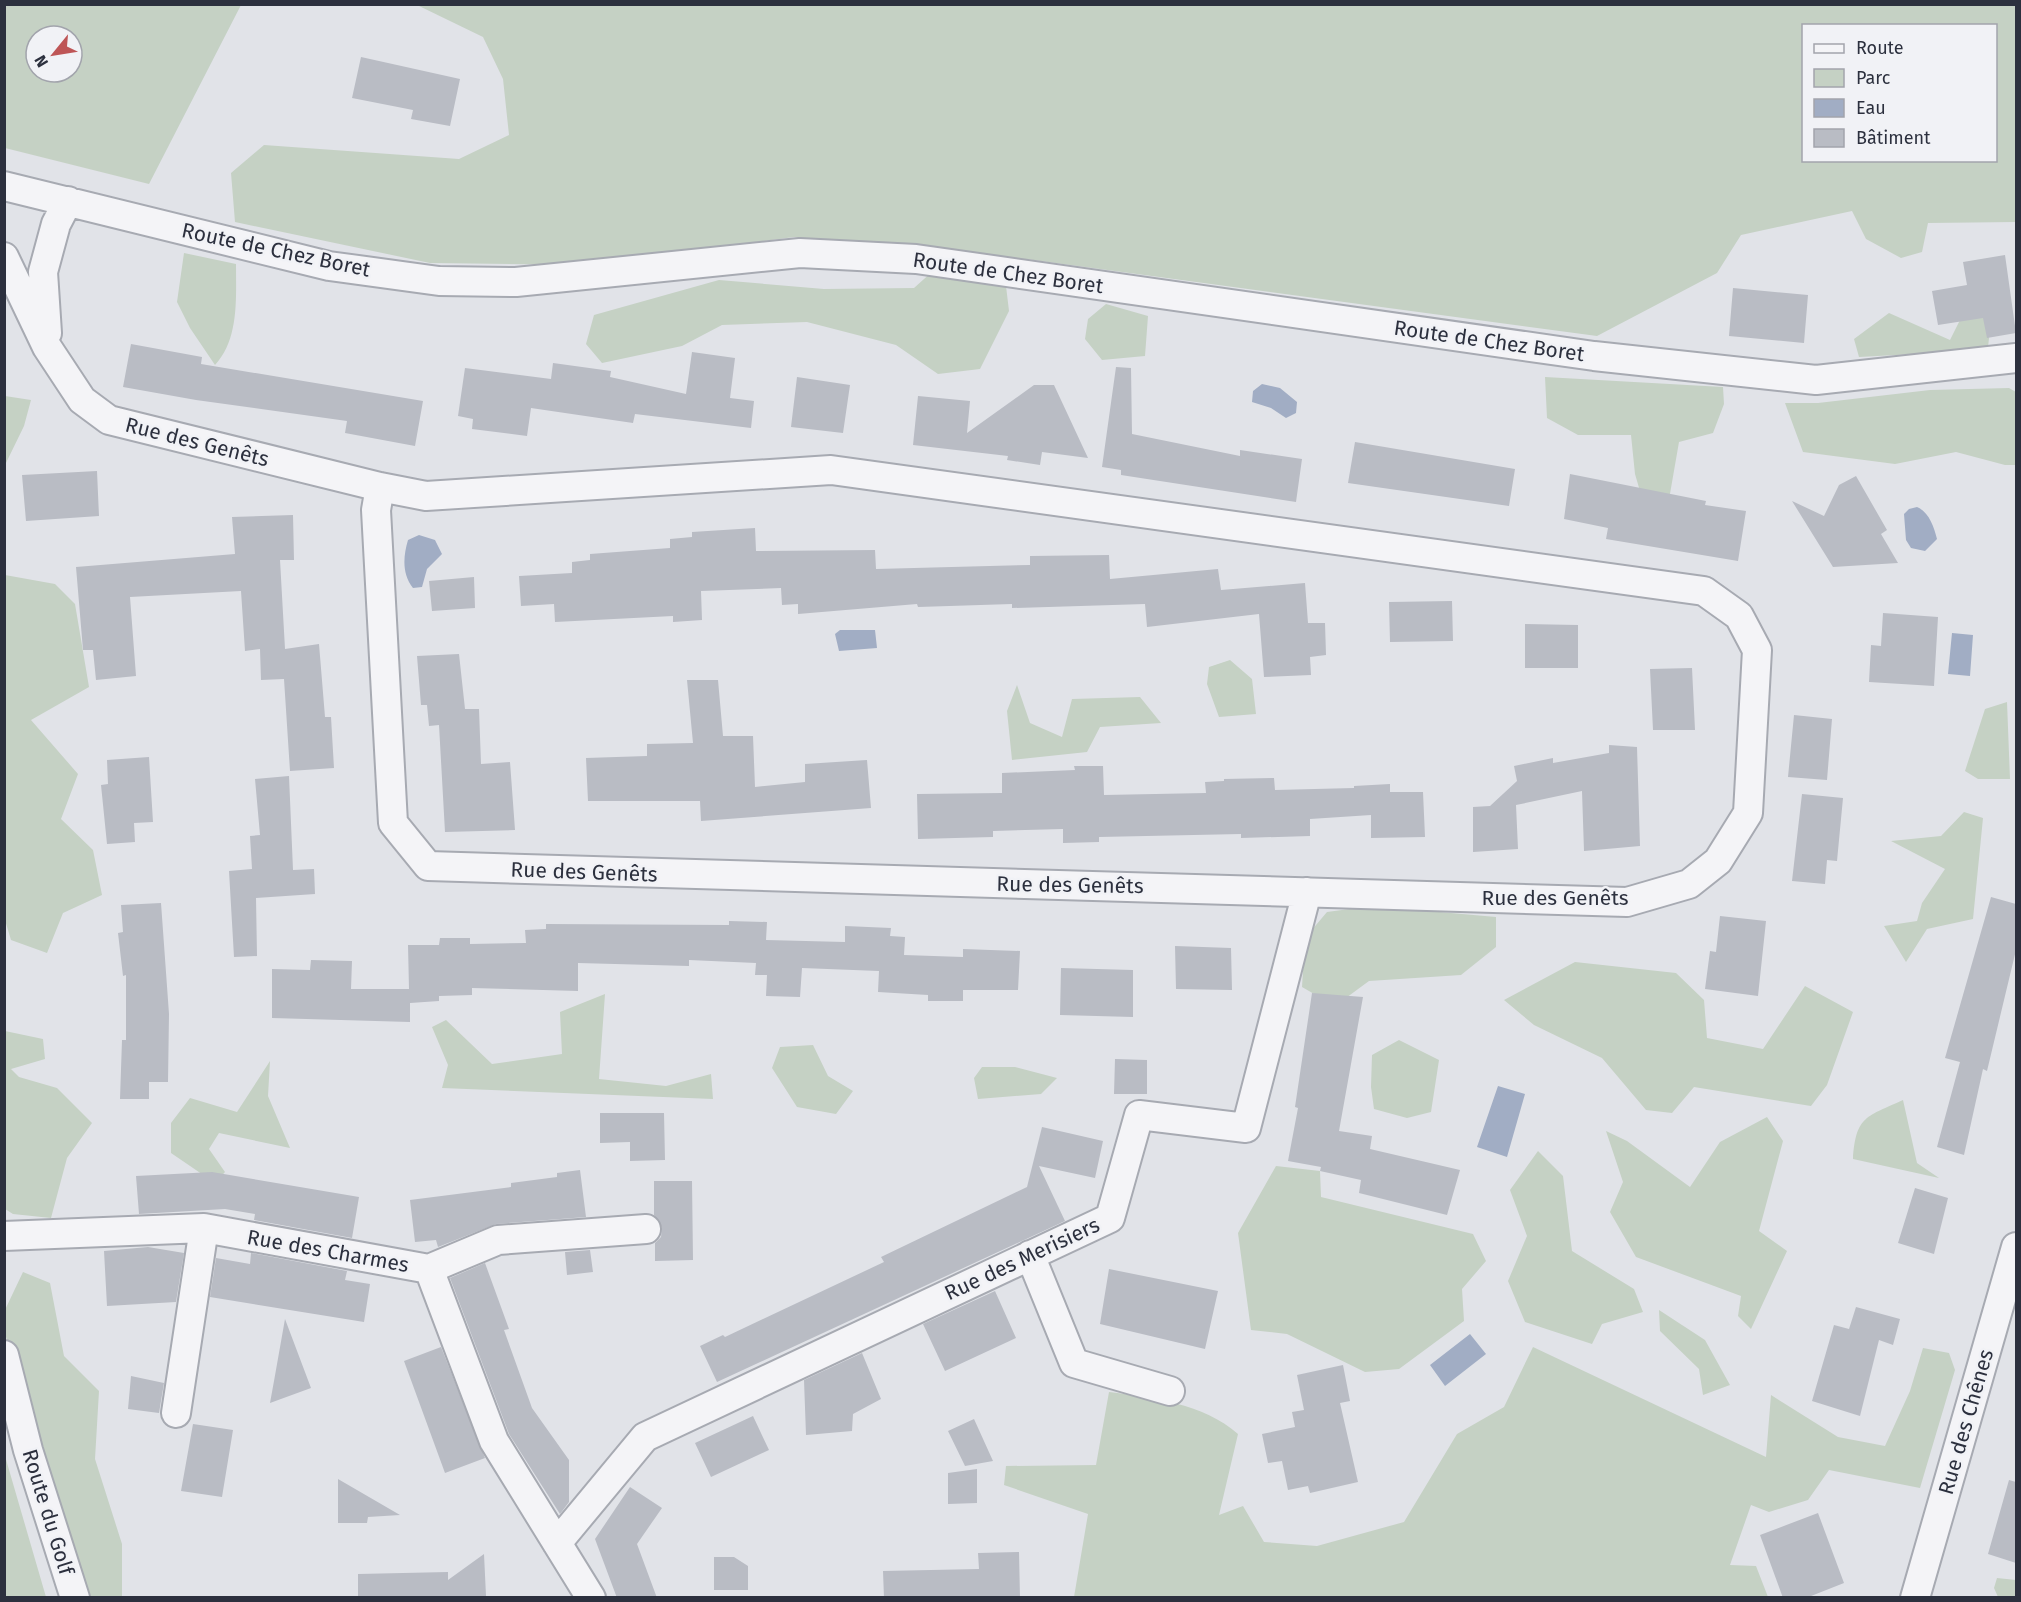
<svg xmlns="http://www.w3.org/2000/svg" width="2021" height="1602" font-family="'Fira Sans',sans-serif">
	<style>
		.green { fill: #c5d1c4; fill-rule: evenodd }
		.water { fill: #a1adc4 }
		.building { fill: #b9bcc4 }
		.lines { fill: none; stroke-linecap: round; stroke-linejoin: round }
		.minor-casing { stroke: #a7aab2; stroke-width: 32 }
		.minor { stroke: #f4f4f7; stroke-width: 28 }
		.labels { text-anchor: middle; stroke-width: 5; stroke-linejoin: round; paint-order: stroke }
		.street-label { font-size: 21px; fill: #2c303e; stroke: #f1f2f6 }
	</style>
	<rect width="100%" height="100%" fill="#e1e3e8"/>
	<path class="green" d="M5,4H241V5L149,184L5,148ZM36,36H72V72H36Z
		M417,5H2016V222L1928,223L1922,252L1901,258L1866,239L1852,211L1741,235L1717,273L1597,336L1026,259L1006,286L1009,311L980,369L938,374L896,345L807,322L722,325L682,346L602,363L586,344L594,315L719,280L824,289L914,288L953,253L794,237L582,265L430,263L235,222L231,173L264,145L459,159L509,135L503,79L483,37ZM1804,26H1996V160H1804Z
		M184,253L236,264C236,299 239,339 215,365L190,328L177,302Z
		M1970,300L1991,321L1988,347L1952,352L1859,357L1854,339L1889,313L1950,340Z
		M1106,304L1148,316L1145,356L1102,360L1085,339L1088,319Z
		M1545,377L1723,387L1724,404L1713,433L1679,442L1667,511L1642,498L1635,474L1631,435H1578L1547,418Z
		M2009,388L2016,392V465H2005L1956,452L1895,464L1803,452L1785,403H1818L1930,390Z
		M5,396L31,400L24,426L5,465Z
		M5,575L55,584L75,604L89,687L31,720L78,774L61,819L93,850L102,895L63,913L47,953L11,940L5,920Z
		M1230,660L1252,679L1256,714L1219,717L1207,684L1209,667Z
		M1017,685L1030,723L1062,737L1072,699L1140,697L1161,723L1100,727L1087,752L1012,760L1007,711Z
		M2007,702L2010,779H1978L1965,771L1985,709Z
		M1964,812L1983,818L1973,919L1927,929L1906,962L1884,926L1917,921L1922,903L1945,869L1891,841L1941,836Z
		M1372,906L1496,917V947L1461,975L1369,981L1335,1006L1302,987L1305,938L1327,912Z
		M1575,962L1676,973L1704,1000L1707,1038L1763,1049L1805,986L1853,1012L1827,1085L1811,1106L1694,1087L1672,1113L1646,1110L1602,1058L1534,1025L1504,1000Z
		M605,994L599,1079L666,1086L711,1074L713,1099L442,1088L448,1065L432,1027L446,1020L492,1064L562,1054L560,1012Z
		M5,1031L43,1039L45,1059L11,1069L19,1077L57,1088L92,1123L67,1158L51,1218L13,1214L5,1209Z
		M1399,1040L1439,1060L1431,1112L1407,1118L1374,1109L1371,1087L1372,1055Z
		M813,1045L828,1076L853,1091L836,1114L797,1107L772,1068L780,1047Z
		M270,1061L268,1096L290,1148L219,1133L209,1149L225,1172L215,1183L171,1153V1123L190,1098L237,1112Z
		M982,1067H1015L1057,1078L1041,1094L978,1099L974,1078Z
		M1903,1100L1917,1163L1939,1178L1853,1159C1856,1115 1867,1117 1903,1100Z
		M1767,1117L1783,1141L1759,1231L1787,1251L1751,1329L1738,1316L1741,1296L1636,1257L1610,1212L1623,1182L1606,1131L1627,1141L1690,1187L1720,1142Z
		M1538,1151L1563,1176L1572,1251L1634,1289L1643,1312L1602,1324L1592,1344L1525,1322L1508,1281L1527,1236L1510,1190Z
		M1276,1166L1320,1171L1321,1197L1473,1234L1486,1261L1462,1289L1464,1321L1399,1369L1365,1372L1287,1334L1251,1330L1238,1233Z
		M23,1272L50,1283L64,1356L99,1391L95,1459L122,1544V1597H77L5,1333L4,1312Z
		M1659,1310L1705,1340L1730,1385L1703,1395L1699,1369L1660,1331Z
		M1533,1347L1766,1457L1771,1395L1838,1437L1885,1446L1910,1391L1923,1348L1949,1353L1955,1370L1920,1488L1829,1470L1808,1500L1769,1512L1751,1505L1730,1565L1756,1566L1768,1597H1074L1088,1514L1004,1485L1006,1466L1096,1465L1109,1392C1153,1398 1203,1403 1238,1434L1219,1515L1243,1506L1264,1542L1317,1546L1404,1522L1457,1434L1504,1407Z
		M5,1456L46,1597H5Z
		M1997,1578L2016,1580V1597H1998L1994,1588Z"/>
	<path class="water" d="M1262,384L1280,388L1297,402L1296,413L1286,418L1271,408L1252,402L1253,391Z
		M1917,507C1929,512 1934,527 1937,539L1925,551L1911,548L1906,540L1904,514L1909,509Z
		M419,535L435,540L442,554L427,569L422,587L413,588C402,574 403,557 408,540Z
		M840,630H875L877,648L839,651L835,634Z
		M1952,633L1973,635L1970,676L1948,674Z
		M1498,1086L1525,1094L1507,1157L1477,1147Z
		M1470,1334L1486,1354L1445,1386L1430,1365Z"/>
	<path class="building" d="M361,57L460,79L450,126L411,119L413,110L352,98Z
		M2005,255L2016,333L1987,338L1983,318L1938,325L1932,291L1967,285L1963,262Z
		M1733,288L1808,295L1804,343L1729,336Z
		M131,344L202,357L201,364L423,401L415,446L345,433L347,421L196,400L123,387Z
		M692,352L735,358L730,398L754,401L751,428L635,414L633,423L531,408L527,436L472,429L473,419L458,416L465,368L551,379L553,363L611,371L610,377L686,394Z
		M1116,367L1131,368L1132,434L1240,456V450L1302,459L1296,502L1121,475V470L1102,467Z
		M797,377L850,385L843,433L791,427Z
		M1034,385H1054L1088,458L1042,452L1040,465L1007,460L1008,456L913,445L918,396L970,401L967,433Z
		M1355,442L1515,469L1509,506L1348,483Z
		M97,471L99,516L26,521L22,475Z
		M1570,474L1706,501L1705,505L1746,511L1738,561L1606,539L1608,528L1564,519Z
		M1856,476L1887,530L1881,534L1898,563L1833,567L1792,501L1824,516L1839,485Z
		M293,515L294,560H280L285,649L319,644L325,717H331L334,768L290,771L284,679L261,680L260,649L245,651L241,591L130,597L136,676L96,680L93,650H83L76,567L235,554L232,517Z
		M755,528L756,551L875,550L876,569L1030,565V556L1109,555L1110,579L1218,569L1221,590L1305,583L1308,623H1325L1326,655L1310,657L1311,675L1264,677L1259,614L1147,627L1145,604L1012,608V604L918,607L917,604L798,614V604L782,605L781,588L701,591L702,620L673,622V616L555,622L554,604L521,606L519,576L572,573V562L590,560V554L670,548V539L692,537V532Z
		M474,577L475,608L432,611L429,581Z
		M1452,601L1453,641L1390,642L1389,602Z
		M1883,613L1938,617L1934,686L1869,682L1871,645L1881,646Z
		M1525,624L1578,625V668H1525Z
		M459,654L465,709H479L481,764L510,762L515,830L445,832L439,725L429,726L427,705H421L417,656Z
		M1692,668L1695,730H1653L1650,669Z
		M687,680H718L723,736H753L755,787L805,782V764L867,760L871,808L701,821L700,801H588L586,758L647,756V744L693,743Z
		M1794,715L1832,719L1827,780L1788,777Z
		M1609,745L1637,747L1640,846L1584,851L1582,791L1516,805L1518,849L1473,852V807L1490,806L1517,781L1514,766L1553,758V763L1609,753Z
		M149,757L153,822L134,823L135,842L107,844L101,785L108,784L107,760Z
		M1074,766H1103L1104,795L1206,793L1205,782L1224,781V779L1274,778L1275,790L1354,788V786L1390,784V792H1423L1425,837L1371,838V815L1310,819V836L1241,838V834L1099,837V842L1063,843V829L993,831V837L918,839L917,794L1002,793V773L1075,770Z
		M289,776L293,870L314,869L315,894L256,898L257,956L234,957L229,871L252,869L250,836L260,835L255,779Z
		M1802,794L1843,798L1837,861L1827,860L1825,884L1792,881Z
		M1991,897L2016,904V950L1987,1071L1983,1069L1964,1155L1937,1147L1960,1062L1945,1058Z
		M161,903L169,1014L168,1082H149V1099H120L122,1040H126V975L123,976L118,933L123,932L121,905Z
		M1720,916L1766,921L1758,996L1705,989L1710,951L1716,952Z
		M729,921L767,922L766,940L845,942V926L891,928L890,936L905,937L904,955L963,957V949L1020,951L1018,990H963V1001H928V995L878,992L879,971L802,968L800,997L766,996L767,975H755L756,963L689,960V966L578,963V991L472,988V995L439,996V1001L410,1003V1022L272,1018V969L310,970L311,960L352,961L351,989H409L408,945H439L440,938H470V944L526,943L525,930L546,929V924L729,925Z
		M1175,946L1231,948L1232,990L1176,989Z
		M1061,968L1133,970V1017L1060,1015Z
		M1312,993L1363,997L1339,1131L1372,1136L1370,1149L1460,1170L1447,1215L1359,1193L1361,1180L1320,1171L1321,1167L1288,1161L1298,1108L1295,1107Z
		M1115,1059L1147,1060V1094H1114Z
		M600,1113H664L665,1160L630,1161V1142L600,1143Z
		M1042,1127L1103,1141L1095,1178L1039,1166L1065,1221L717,1382L700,1346L723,1335L725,1337L884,1262L881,1257L1027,1187Z
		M580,1170L586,1217L496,1224L438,1247L436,1240L415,1242L410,1200L511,1187V1183L557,1177V1173Z
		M212,1172L359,1197L352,1238L254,1220L255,1214L225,1209L139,1214L136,1176Z
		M654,1181H692L693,1260L655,1261V1243L661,1237L662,1228L654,1215Z
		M1915,1188L1948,1198L1934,1254L1898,1243Z
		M148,1247L184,1253L176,1302L107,1306L104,1251Z
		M590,1250L593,1272L567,1275L565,1252Z
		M251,1253L347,1271L345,1280L370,1284L364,1322L210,1297L216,1258L250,1264Z
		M485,1263L509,1329L504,1330L532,1408L569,1460V1502L560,1514L509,1434L450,1278Z
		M1109,1269L1218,1291L1205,1349L1100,1324Z
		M995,1291L1016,1338L945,1371L923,1324Z
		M1856,1307L1900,1319L1893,1345L1879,1340L1860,1416L1812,1401L1834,1325L1849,1329Z
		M285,1319L311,1388L270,1403L274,1381Z
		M441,1347L485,1458L445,1473L404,1361Z
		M862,1353L881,1399L853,1414L852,1431L806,1435L804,1380Z
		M1343,1365L1350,1401L1340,1403L1358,1482L1310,1493L1308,1486L1288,1490L1282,1461L1268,1463L1262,1434L1295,1427L1292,1412L1304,1410L1297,1375Z
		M131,1376L164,1383L159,1413L128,1409Z
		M753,1416L769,1450L711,1477L695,1443Z
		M974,1419L993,1461L965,1466L948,1431Z
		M193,1424L233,1430L222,1497L181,1491Z
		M977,1469V1503L948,1504V1473Z
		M338,1479L400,1515L368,1517L367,1523H338Z
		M2009,1480L2016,1482V1563L1988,1554Z
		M630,1487L662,1508L637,1544L657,1598H617L595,1539Z
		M1818,1513L1844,1583L1806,1598H1783L1760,1535Z
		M1019,1552L1020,1598H884L883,1571L979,1569L978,1553Z
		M484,1554L486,1596L358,1598V1574L448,1572V1580Z
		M714,1557H734L748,1566V1590H714Z"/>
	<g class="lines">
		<g class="minor-casing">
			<path id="minor" d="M4,186L329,266L439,281L516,282L800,253L916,259L1594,356L1816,380L2016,358
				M4,257L47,347L82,400L109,420L380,487L426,496L831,470L1704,591L1739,616L1757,650L1748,813L1718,861L1689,884L1627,902L428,866L393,823L376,510L380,487
				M47,333L43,272L56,224L68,201
				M4,1236L204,1228L429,1269L494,1441L591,1598
				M1030,1255L1074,1363L1170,1391
				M429,1269L498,1240L646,1229
				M4,1355L28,1450L75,1598
				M176,1413L204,1228
				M557,1543L645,1437L1110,1218L1139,1115L1246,1128L1307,892
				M1915,1598L2016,1247"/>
		</g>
		<use href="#minor" class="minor"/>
	</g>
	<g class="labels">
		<g class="street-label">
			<text transform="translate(276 250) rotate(12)" y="7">Route de Chez Boret</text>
			<text transform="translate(1008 273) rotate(8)" y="7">Route de Chez Boret</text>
			<text transform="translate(1489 341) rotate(8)" y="7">Route de Chez Boret</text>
			<text transform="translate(197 442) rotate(14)" y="7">Rue des Genêts</text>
			<text transform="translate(584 872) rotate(2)" y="7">Rue des Genêts</text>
			<text transform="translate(1070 885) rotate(1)" y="7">Rue des Genêts</text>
			<text x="1555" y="905">Rue des Genêts</text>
			<text transform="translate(328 1251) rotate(10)" y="7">Rue des Charmes</text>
			<text transform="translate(1022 1259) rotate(-25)" y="7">Rue des Merisiers</text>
			<text transform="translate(1966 1422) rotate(-74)" y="7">Rue des Chênes</text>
			<text transform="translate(48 1512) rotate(73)" y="7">Route du Golf</text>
		</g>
	</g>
	<rect width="2021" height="1602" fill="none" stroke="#2c303e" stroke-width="12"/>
	<rect x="1802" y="24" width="195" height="138" fill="#f1f2f6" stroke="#a2a4ac" stroke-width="1.5"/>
	<rect x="1814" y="44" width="30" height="9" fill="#f4f4f7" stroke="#a2a4ac" stroke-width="1.5"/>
	<text x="1856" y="54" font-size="18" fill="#2c303e">Route</text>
	<rect x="1814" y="69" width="30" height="18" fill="#c5d1c4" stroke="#a2a4ac" stroke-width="1.5"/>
	<text x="1856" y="84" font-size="18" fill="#2c303e">Parc</text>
	<rect x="1814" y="99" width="30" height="18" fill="#a1adc4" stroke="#a2a4ac" stroke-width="1.5"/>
	<text x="1856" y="114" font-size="18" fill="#2c303e">Eau</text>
	<rect x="1814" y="129" width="30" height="18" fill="#b9bcc4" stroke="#a2a4ac" stroke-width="1.5"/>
	<text x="1856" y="144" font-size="18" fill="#2c303e">Bâtiment</text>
	<g transform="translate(54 54) rotate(240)"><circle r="28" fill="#f1f2f6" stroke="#a2a4ac" stroke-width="1.5"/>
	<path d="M0-4.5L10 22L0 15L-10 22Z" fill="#be5556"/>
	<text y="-9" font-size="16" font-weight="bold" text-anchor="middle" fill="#2c303e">N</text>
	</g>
</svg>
